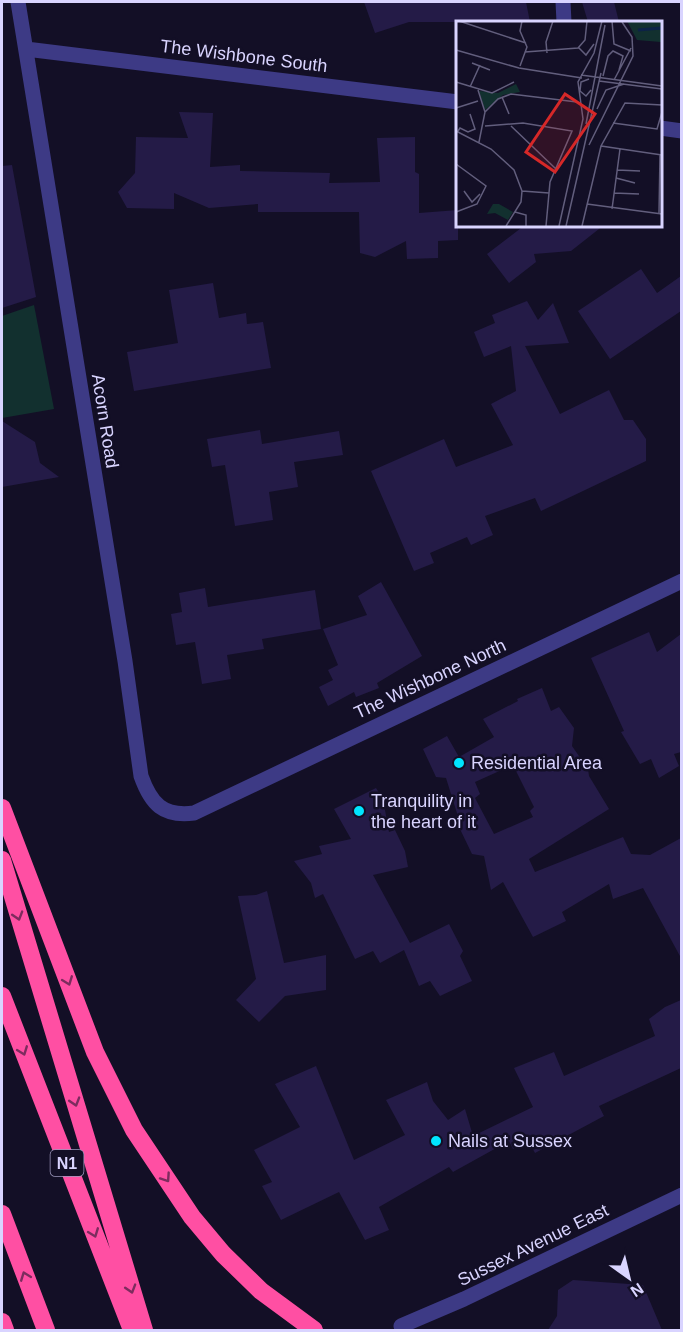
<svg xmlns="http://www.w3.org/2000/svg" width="683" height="1332" font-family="Helvetica,sans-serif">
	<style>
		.green { fill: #12302f }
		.building { fill: #241b47; fill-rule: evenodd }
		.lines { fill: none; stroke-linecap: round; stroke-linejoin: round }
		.minor { stroke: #3d3a85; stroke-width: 15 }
		.highway { stroke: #ff4fa3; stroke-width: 18 }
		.oneway { stroke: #7d2c5e }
		.poi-dot { fill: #00e5ff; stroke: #130f26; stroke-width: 2 }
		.labels { text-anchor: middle; stroke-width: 5; stroke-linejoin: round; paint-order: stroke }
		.shield { fill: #130f26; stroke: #9e99be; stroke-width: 1.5 }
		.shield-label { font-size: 16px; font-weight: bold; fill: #d9d4ff }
		.street-label { font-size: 18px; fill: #d9d4ff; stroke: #130f26 }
		.poi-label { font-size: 18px; fill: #d9d4ff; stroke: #130f26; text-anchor: start }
		.inset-river { fill: none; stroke: #0c2248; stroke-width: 3 }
		.inset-road { fill: none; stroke: #625e7d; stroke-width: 1.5 }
		.view { fill: #d62828; fill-opacity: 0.15; stroke: #d62828; stroke-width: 3 }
		.inset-edge { fill: none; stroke: #d9d4ff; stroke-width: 3 }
	</style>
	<rect width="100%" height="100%" fill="#130f26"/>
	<path class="green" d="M34,305L54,409L2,418V316Z"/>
	<path class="building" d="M364,2H526L530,22H409L375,33Z
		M582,2H614L619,22H588Z
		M179,112L213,113L210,167L240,165V171L330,173L329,183L380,182L377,138L415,137V172L419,174V213L458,210V240L438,241V258L407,259L406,241L375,257L360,253L359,212H258V204L209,208L174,193V209L127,208L118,192L135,173L136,137L188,138Z
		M12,165L36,297L2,308V166Z
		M525,225H604L571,251L534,254L536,262L509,283L487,254Z
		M641,269L657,293L681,276V311L610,359L578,311Z
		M213,283L219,318L246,313L247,324L263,322L271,368L134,391L127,352L178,343L169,290Z
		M527,301L538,320L553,303L569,343L525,346L560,414L609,390L624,420H633L646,439V461L541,511L535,498L485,516L493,535L471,545L467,537L430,553L434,563L414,571L371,471L444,439L456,467L513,445L491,404L516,391L511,346L484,357L474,332L495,323L492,315Z
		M2,421L35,442L40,463L59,477L2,487Z
		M260,430L262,444L339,431L343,455L294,462L298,487L269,492L273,520L235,526L225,465L212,467L207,439Z
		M381,582L422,656L377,683L379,688L356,697L354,692L328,706L319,687L333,680L328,670L338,665L323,629L367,615L358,596Z
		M205,588L208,607L315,590L321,629L262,639L264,649L227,655L231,679L202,684L195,642L176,645L171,614L182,612L179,593Z
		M649,632L657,652L681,634V752L674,754L679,766L659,778L651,759L640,764L621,732L624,731L591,658Z
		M542,688L551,711L559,707L574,728L572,746L588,769L589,776L609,809L529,859L535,872L623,837L631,854L650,855L681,838V958L643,888L613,899L609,884L562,912L566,921L533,937L503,882L491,890L484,856L472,854L459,827L461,826L446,778L436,777L423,749L447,736L459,757L494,737L483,719L518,701L517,699ZM513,765L534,807L530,811L533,817L494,834L475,798L480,794L475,782Z
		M376,788L383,799L389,832L395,830L405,851L408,867L373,875L410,943L449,924L463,951L460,956L472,981L440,996L430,981L419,986L404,950L380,963L373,951L355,959L323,894L315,898L311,883L294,861L322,854L319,846L351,839L334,809Z
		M267,891L284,963L326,955V990L285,996L259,1022L236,1000L256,979L238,896L256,895Z
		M681,1000V1068L599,1106L604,1116L535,1153L528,1140L513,1149L509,1141L453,1172L449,1167L379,1207L389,1230L365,1240L339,1192L281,1220L262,1186L272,1182L254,1150L300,1127L275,1084L316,1066L354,1160L405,1135L386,1100L427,1082L433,1101L448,1120L465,1109L473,1136L533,1107L514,1068L554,1052L564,1076L655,1036L649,1019L665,1007Z
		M573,1280L643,1285L662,1330H548L557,1316L558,1290Z"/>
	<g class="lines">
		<path class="minor" d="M18,2L125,661L141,776C151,804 163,817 194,813L682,581
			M563,2L564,22
			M26,49L458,102
			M660,128L682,131
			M401,1326L464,1299L682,1195"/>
		<path class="highway" d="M2,808L95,1052L134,1130L192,1217L223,1254L261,1291L314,1330
			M2,860L144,1330
			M2,996L132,1330
			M2,1214L46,1330
			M2,1322L5,1330"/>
	</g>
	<defs><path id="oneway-chevron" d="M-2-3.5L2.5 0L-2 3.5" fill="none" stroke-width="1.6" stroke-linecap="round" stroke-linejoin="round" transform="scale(1.5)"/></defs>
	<g class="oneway">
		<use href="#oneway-chevron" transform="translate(18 916) rotate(73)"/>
		<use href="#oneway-chevron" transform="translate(68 981) rotate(69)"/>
		<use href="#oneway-chevron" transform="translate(23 1051) rotate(69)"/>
		<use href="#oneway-chevron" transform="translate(75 1102) rotate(73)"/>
		<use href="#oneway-chevron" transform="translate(166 1178) rotate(56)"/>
		<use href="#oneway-chevron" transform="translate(94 1233) rotate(69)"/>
		<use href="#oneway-chevron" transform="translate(25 1276) rotate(-111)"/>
		<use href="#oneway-chevron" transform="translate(131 1289) rotate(73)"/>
	</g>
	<g class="poi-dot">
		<circle cx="459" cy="763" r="6"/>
		<circle cx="359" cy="811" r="6"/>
		<circle cx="436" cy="1141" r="6"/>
	</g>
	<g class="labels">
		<rect class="shield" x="50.5" y="1150" width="33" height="26" rx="4.5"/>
		<g class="shield-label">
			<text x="67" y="1169">N1</text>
		</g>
		<g class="street-label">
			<text transform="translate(244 56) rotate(7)" y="6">The Wishbone South</text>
			<text transform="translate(105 421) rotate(81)" y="6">Acorn Road</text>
			<text transform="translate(430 679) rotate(-25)" y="6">The Wishbone North</text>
			<text transform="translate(533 1245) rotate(-26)" y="6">Sussex Avenue East</text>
		</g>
		<g class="poi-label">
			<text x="471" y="769">Residential Area</text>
			<text x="371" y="807">Tranquility in<tspan x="371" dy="21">the heart of it</tspan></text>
			<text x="448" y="1147">Nails at Sussex</text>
		</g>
	</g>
	<g transform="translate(456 21)">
		<rect width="206" height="206" fill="#130f26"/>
		<path d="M205,0V21L181,19L171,0ZM60,63L64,71L47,74L29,89L23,70L42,72ZM37,183H43L57,191L52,199L39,192L31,193Z" fill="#12302f"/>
		<path class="inset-river" d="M182,9L206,7"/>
		<path class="inset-road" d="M3,0L70,22M156,0L158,23L175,30M123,27L130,34L138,23M0,29L63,47L126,57M69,31L122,27L129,19L131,0M91,32L90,21L97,0M16,42L34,49M64,45L71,26L64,10L66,0M125,54L206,65M147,55L152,35L157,30L167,35L163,49M133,58L125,61L124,70L130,75L135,69M158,59L175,27M143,60L206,68M0,61L36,72L58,61M14,66L24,44M22,69L29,91L23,121M46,76L53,93M0,87L22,80M141,88L150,69L168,63M29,91L42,78L55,73L121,81M157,102L201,108L206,91M130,103L149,4M29,105L67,102L116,110L94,161L90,205M55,105L100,148M0,110L35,128L58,149L66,170L65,181L50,205M2,110L4,107L12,111L19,108L14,93M133,124L177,35L176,16L166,1M145,125L206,134M0,143L30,165L21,183L0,191M161,149L184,150M160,157L179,162M8,170L16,181L24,173M66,170L93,172M158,172L183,173M131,183L206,193M156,188L164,128M59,191L70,194V205M203,192L204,134M103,205L127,98L122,61L138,32L146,0M110,205L145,52M126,205L145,125L169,82L206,84"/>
		<path class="view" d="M109,73L139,93L99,151L70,131Z"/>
		<rect width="206" height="206" class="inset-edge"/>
	</g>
	<rect width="683" height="1332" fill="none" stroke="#d9d4ff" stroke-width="6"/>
	<g transform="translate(629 1278) rotate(146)" stroke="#130f26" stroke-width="4.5" paint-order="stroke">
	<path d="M0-4.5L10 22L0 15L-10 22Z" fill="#d9d4ff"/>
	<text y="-9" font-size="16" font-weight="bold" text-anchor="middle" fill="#d9d4ff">N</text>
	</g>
</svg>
